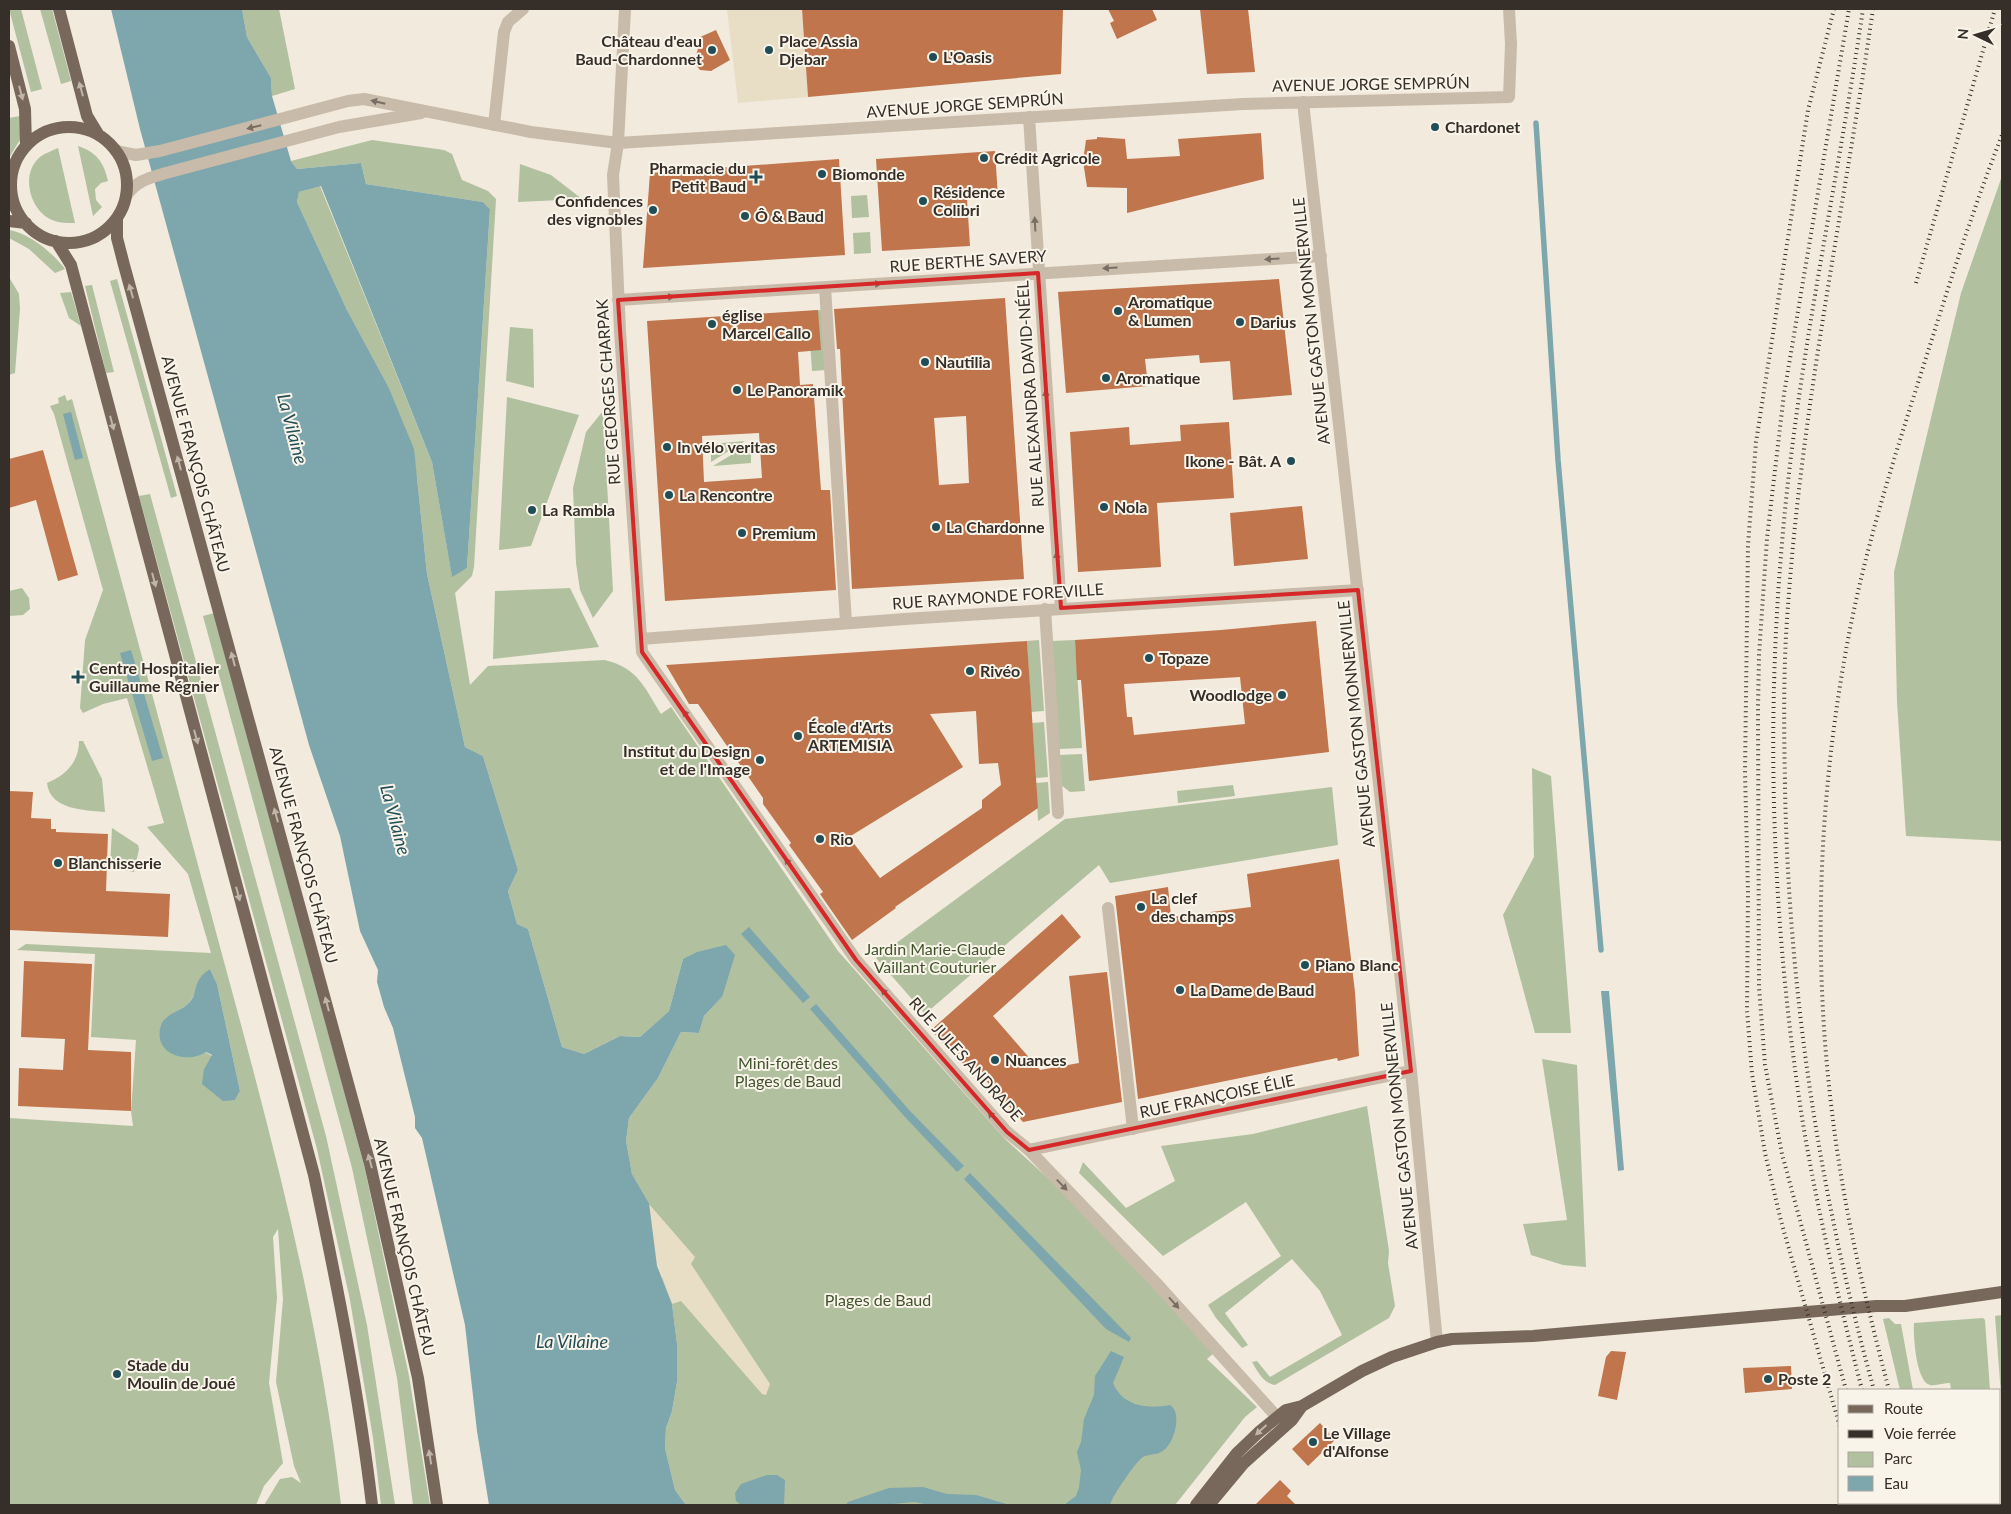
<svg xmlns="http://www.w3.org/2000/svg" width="2011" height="1514" font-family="Lato,sans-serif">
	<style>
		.green { fill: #b1c09e; fill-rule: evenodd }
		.plaza { fill: #e8ddc5 }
		.water { fill: #7da6ad }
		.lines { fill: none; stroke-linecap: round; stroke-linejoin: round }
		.stream { stroke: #7da6ad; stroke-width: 5.5 }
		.building { fill: #c0754c; fill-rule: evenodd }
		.minor { stroke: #c9bba9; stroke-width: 12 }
		.major { stroke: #78685b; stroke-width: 12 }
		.rail { stroke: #362f29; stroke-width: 4; stroke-dasharray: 1 4; stroke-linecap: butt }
		.oneway { fill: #bfb5a9 }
		.oneway2 { fill: #786e63 }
		.marked { fill: none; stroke: #d62828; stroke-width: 4; stroke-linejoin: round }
		.poi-dot { fill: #204d56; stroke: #f9f4e9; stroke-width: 2 }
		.labels { text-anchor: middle; stroke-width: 4; stroke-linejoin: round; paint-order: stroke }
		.poi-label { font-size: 16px; font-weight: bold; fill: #362f29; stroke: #f9f4e9; text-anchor: start }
		.street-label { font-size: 16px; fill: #362f29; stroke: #f9f4e9 }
		.park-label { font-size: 16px; fill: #42542e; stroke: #f9f4e9 }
		.water-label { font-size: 18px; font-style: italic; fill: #204d56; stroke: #f9f4e9 }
	</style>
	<rect width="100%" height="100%" fill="#f1eadd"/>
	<path class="green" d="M9,9H21L42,89L31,92Z
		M40,9H52L71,81L61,84Z
		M242,9H279L295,89L272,96L271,78L247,37Z
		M20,116L21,138L9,158V118Z
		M372,140L444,150L452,154L462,180L488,191L496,199L474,567L472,576L455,593L470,685L488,666L605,660C638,668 644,687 661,714L671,707L838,951L1005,1139L1062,1191L1215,1352L1207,1359L1257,1407L1245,1417L1175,1505H686L675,1490L665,1448L666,1428L672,1411L677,1382V1344L672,1304L657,1266L649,1203L632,1174L626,1141L629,1118L658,1078L681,1032L699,1033L704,1016L722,997L683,959L669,1011L640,1037L620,1036L584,1054L562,1047L528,929L517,924L508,891L518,870L483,756L465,747L427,574L417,478L388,386L347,310L297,202L299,192L320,186L432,462L452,576L467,568L490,209L483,202L366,184L361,163L297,169L291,161Z
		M78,146C96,152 104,162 108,181L101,183L95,189L96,200L102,207L93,216Z
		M58,148L75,223C65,223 54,223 45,216C28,203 22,172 40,157C45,153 52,151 58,148Z
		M520,164L551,175L582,199L518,202Z
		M2002,176V841L1906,836L1897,702L1894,572L1961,293Z
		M867,195L869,217L852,218L851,196Z
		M9,230C29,233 53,253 65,269L55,273L29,249L9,238Z
		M870,232L871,253L854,254L853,233Z
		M9,277L19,294L20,309L15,373L9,375Z
		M117,279L177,496L171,498L110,281Z
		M92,285L114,372L106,373L85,286Z
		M71,292L81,326L69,318L60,293Z
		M822,310L826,370L812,371L808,311Z
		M510,327L533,329L534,388L506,381Z
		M65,395L67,401L72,399C122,582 171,764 220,947C270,1131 320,1315 341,1505H264L280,1479L292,1477L301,1483L294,1466L276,1382L283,1299L278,1229L273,1237L277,1298L269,1383L283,1463L264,1486L256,1505H9V1118L133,1126L131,1111L136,1040L91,1037L95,954L17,950L26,944L211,953L188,874L147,827L164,823L127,698L103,704L83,713L80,708L85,640L103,590L54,414L50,406L59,403L58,398ZM210,969L217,984L240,1091L235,1100L204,1069L212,1056L160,1027L166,1018L188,1005Z
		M507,397L579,415L531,546L499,550Z
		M603,411L613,591L593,618L580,590L576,563L573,488L586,432Z
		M745,441L711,462V444Z
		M751,443V463L713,466Z
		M150,494L326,1136L367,1325L395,1505H381L373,1438L350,1300L317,1149L139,496Z
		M22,588L29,598L30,609L23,615L9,616V591Z
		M570,588L599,647L493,659L495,591Z
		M214,613L364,1165L409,1376L430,1505H413L397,1378L352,1168L203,616Z
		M1039,640L1044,711L1031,712L1027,641Z
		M1075,640L1082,748L1059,749L1052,641Z
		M1044,722L1048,777L1036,778L1032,723Z
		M79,741H83L102,779L105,812C84,810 50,810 47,783C66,775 79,762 79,741Z
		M1082,754L1085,791L1070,792L1061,785L1059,755Z
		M1532,768L1551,776L1571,1033H1535L1503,915L1534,857Z
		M1048,782L1050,813L1038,821L1036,783Z
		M1233,785L1235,796L1178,803L1177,791Z
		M1332,787L1338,845L1110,883L1099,865L925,1014L876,958L1065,819Z
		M112,828L138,845L139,849L134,872L110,867Z
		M1542,1059L1577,1065L1586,1267L1563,1265L1531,1255L1523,1224L1567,1220Z
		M1367,1106L1389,1251L1388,1263L1395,1306L1389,1318L1275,1385C1263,1383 1258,1372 1252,1362L1257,1361L1270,1377L1342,1335L1320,1291L1292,1259L1225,1313L1248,1345L1242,1348L1216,1318L1208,1305L1281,1256L1246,1202L1163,1256L1079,1173L1083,1162L1126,1208L1175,1181L1161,1146L1253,1134Z
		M2002,1315V1408L1995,1316Z
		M1889,1318L1895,1324H1901L1913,1390H1900L1883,1319Z
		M1983,1318L1985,1320L1990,1390H1951L1950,1383C1944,1383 1936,1386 1930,1385C1916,1382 1913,1335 1914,1323Z"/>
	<path class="plaza" d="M727,9H802L808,97L738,103Z
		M609,1158L695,1257L691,1264L770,1384L766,1395L762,1394L681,1301L672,1304L662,1277L640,1289Z"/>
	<path class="water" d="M111,9H242L247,37L271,78L272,96L291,161L297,169L361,163L366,184L483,202L490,209L467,568L452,577L432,462L321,186L299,192L297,202L347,310L388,386L414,449L427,574L465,747L483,756L518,870L508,891L517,924L528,929L562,1047L584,1054L620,1036L640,1037L669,1011L683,959L697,952L726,945L735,955L722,997L704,1016L699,1033L681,1032L658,1078L629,1118L626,1141L632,1174L649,1203L657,1266L672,1304L677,1344V1382L672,1411L666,1428L665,1448L675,1490L686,1505H489L477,1431L465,1325L422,1138L415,1128V1117L393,1028L384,1007L377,982L378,970L360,931L340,836L309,745L291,679L140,129Z
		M71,412L83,458L75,460L63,414Z
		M131,650L163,758L152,761L120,653Z
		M749,927L810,997L803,1003L741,934Z
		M210,969L217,984L240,1091L235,1100L223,1101L202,1084L204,1069L212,1055L206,1052C188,1064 155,1055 160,1029C162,1014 180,1012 188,1004C200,993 190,982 210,969Z
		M1601,991H1609L1624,1170L1618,1171Z
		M816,1004L910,1111L964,1166L957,1172L905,1117L810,1009Z
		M970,1173L1131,1338L1129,1342L1106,1329L964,1179Z
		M1111,1351L1124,1357L1113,1383C1123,1407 1148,1409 1170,1405C1183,1413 1174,1446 1161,1452C1156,1455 1148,1454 1143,1457C1136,1461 1111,1498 1110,1505H1064L1076,1496L1079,1488L1081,1470L1077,1452L1081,1442L1084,1419L1094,1395L1095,1376Z
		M767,1475H777L785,1480L784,1505H741L736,1501L735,1493L741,1484Z
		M923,1487L947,1494L976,1495L1010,1505H930L914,1502L882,1505H846L848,1502L889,1488Z"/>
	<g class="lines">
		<path class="stream" d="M1536,123L1558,460L1601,950"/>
	</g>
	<path class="building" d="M802,9H1063L1061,74L808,97Z
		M1108,9H1152L1157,20L1117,39L1110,23L1114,21Z
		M1200,9H1248L1255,72L1207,74Z
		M716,30L730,60L711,71L700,70L694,62L700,42L698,38Z
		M1261,133L1264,179L1127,213V188L1087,187L1083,161L1086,140L1097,139V137L1125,139L1127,159L1180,156L1178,139Z
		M995,151L998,197L967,199L970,246L882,251L876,159Z
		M839,159L845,255L643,268L650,173Z
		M1279,279L1292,395L1233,400L1230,361L1200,363L1199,355L1145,359L1148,386L1066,393L1058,292Z
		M1005,298L1024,579L852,589L840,349H837L834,309ZM966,416L969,483L939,485L934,418Z
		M818,310L821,350L798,352L800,385L813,384L821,490H830L836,590L665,601L647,321ZM759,433L762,478L704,482L702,436Z
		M1229,422L1234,498L1157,503L1161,567L1078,572L1070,432L1129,427L1130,445L1181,441L1180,425Z
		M43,450L78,575L58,581L36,500L9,508V459Z
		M1302,506L1308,559L1234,566L1230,513Z
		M1316,621L1329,752L1089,781L1081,680H1077L1075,640L1221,630ZM1240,677L1245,724L1134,735L1132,717H1127L1124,684Z
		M1027,641L1038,808L895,907L896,908L852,940L820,894L823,892L789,845L791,843L763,804V798L698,704H689L666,665ZM976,711L979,764L998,763L1001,785L982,800V808L880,878L849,837L963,767L930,714Z
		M9,791L33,792L31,818L51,819V829H56V832L108,834L106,891L170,894L168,937L9,930Z
		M1339,859L1355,992L1359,1056L1338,1061L1337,1058L1138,1099L1115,896L1168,887L1171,917L1251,907L1247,874Z
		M1062,914L1081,937L993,1016L1040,1070L1079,1063L1069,976L1107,972L1122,1102L1023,1122L971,1064L964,1065L931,1030Z
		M24,961L92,964L88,1050L131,1052V1111L18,1106L19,1068L63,1070L65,1039L21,1037Z
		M1611,1351L1626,1352L1617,1400L1598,1396L1606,1357Z
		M1791,1366L1792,1389L1745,1393L1743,1368Z
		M1320,1423L1335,1440L1308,1466L1292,1449Z
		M1280,1480L1291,1491L1287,1496L1296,1505H1255Z"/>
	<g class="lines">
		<path class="minor" d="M625,9L618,143L613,175L620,331L642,652L856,960L1007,1132L1029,1150L1159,1286L1277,1417
			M1303,102L1411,1071L1437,1342
			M1029,117L1061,608
			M494,125L504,32L508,22L523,9
			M116,151L136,155L160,151L348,101L364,99L531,132L618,143L1243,104L1509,97L1511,44L1509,9
			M126,196C137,180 149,178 166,173L339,127L421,113
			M825,287L846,623
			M618,300L1321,256
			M1045,609L1058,813
			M641,639L905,619L1358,590
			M1108,908L1133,1129
			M1029,1150L1411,1071"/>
		<path class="major" d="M59,9L87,116L98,134
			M9,46L25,109L26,146
			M11 185a58 58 0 1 1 116 0a58 58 0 1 1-116 0Z
			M117,218V238L124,265L370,1164L418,1378L437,1505
			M9,221L26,223
			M56,241L71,265L314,1175C337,1285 359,1394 372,1505
			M1196,1505L1237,1453L1259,1432L1286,1410L1302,1406L1362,1371L1392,1357L1437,1342L1452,1339L1533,1336L1876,1306H1905L2002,1292
			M1209,1505L1244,1463L1292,1420L1302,1406"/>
		<path class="rail" d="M1834,9L1808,110L1756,442L1748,545L1745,773L1748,892L1747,1010L1752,1074L1765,1153L1781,1221L1840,1427
			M1873,9C1844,208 1802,405 1788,606C1783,667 1784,727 1785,788C1789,994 1819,1192 1874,1390
			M1916,283L1995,9
			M1846,1390L1782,1154L1765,1065L1759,987L1758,708L1759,655L1767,538L1784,394L1849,9
			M1862,1390C1840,1304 1819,1218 1804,1130C1773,936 1765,738 1782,543C1797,363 1837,187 1863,9
			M1889,1390C1865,1299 1843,1206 1832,1112C1812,951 1819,788 1850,629C1868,538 1897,449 1925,361C1949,285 1973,209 2002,135
			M1861,1503V1505
			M1877,1503V1505
			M1892,1503V1505
			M1903,1503L1904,1505
			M1920,1503L1921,1505"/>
	</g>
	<defs><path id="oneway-solid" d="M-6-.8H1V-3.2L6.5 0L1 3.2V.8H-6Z" transform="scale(1.25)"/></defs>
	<g class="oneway">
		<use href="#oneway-solid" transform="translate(81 89) rotate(-105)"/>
		<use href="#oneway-solid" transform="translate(21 93) rotate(75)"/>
		<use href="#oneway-solid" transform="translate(131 291) rotate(-106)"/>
		<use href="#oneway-solid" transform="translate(112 423) rotate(75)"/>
		<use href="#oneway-solid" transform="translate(179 463) rotate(-105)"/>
		<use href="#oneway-solid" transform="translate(154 580) rotate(75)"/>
		<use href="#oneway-solid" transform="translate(233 659) rotate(-105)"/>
		<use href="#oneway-solid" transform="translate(196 737) rotate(75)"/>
		<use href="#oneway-solid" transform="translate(276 815) rotate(-105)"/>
		<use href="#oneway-solid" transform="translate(238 894) rotate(75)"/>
		<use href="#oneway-solid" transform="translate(327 1004) rotate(-105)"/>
		<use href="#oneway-solid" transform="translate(370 1161) rotate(-105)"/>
		<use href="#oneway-solid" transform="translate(1261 1430) rotate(138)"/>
		<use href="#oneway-solid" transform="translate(430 1457) rotate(-99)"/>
	</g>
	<g class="oneway2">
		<use href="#oneway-solid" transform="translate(378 102) rotate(-167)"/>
		<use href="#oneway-solid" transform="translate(254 127) rotate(166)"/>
		<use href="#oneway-solid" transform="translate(1035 224) rotate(-93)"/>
		<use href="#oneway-solid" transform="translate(1272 259) rotate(177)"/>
		<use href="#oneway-solid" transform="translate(1110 268) rotate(177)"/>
		<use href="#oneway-solid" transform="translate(874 284) rotate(-4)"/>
		<use href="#oneway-solid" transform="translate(667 297) rotate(-3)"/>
		<use href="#oneway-solid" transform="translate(1046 397) rotate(-94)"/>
		<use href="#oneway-solid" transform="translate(1057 559) rotate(-94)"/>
		<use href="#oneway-solid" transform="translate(687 716) rotate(-125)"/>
		<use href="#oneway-solid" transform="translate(789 864) rotate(-124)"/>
		<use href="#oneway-solid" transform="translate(886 994) rotate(-132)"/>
		<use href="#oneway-solid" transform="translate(993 1117) rotate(-131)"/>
		<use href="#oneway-solid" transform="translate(1062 1185) rotate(46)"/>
		<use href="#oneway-solid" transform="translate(1174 1303) rotate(48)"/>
	</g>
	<path class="marked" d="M1038,273L1061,608L1358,590L1411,1071L1029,1150L1007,1132L856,960L642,652L618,300Z"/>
	<g class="poi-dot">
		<circle cx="712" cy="50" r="5"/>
		<circle cx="769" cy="50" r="5"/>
		<circle cx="933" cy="57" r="5"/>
		<circle cx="1435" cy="127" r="5"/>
		<circle cx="984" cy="158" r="5"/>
		<circle cx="822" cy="174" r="5"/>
		<path d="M753.5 169.5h5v5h5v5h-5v5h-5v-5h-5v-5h5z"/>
		<circle cx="923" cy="201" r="5"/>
		<circle cx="653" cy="210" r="5"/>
		<circle cx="745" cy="216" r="5"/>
		<circle cx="1118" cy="311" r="5"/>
		<circle cx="1240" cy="322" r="5"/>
		<circle cx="712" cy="324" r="5"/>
		<circle cx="925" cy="362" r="5"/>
		<circle cx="1106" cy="378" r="5"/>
		<circle cx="737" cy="390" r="5"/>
		<circle cx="667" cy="447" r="5"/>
		<circle cx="1291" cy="461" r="5"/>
		<circle cx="669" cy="495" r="5"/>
		<circle cx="1104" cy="507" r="5"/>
		<circle cx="532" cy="510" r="5"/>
		<circle cx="936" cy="527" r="5"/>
		<circle cx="742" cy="533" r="5"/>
		<circle cx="1149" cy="658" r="5"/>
		<circle cx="970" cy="671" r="5"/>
		<path d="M75.5 669.5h5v5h5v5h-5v5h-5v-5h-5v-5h5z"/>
		<circle cx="1282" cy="695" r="5"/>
		<circle cx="798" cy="736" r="5"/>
		<circle cx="760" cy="760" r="5"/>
		<circle cx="820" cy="839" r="5"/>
		<circle cx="58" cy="863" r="5"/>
		<circle cx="1141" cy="907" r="5"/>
		<circle cx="1305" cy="965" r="5"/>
		<circle cx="1180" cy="990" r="5"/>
		<circle cx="995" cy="1060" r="5"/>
		<circle cx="117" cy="1374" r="5"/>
		<circle cx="1768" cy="1379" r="5"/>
		<circle cx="1313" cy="1442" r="5"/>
	</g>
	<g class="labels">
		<g class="poi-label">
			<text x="702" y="47" text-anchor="end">Château d'eau<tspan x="702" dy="18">Baud-Chardonnet</tspan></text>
			<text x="779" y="47">Place Assia<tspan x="779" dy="18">Djebar</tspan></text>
			<text x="943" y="63">L'Oasis</text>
			<text x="1445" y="133">Chardonet</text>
			<text x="994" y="164">Crédit Agricole</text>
			<text x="746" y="174" text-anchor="end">Pharmacie du<tspan x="746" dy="18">Petit Baud</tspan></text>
			<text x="832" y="180">Biomonde</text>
			<text x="933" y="198">Résidence<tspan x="933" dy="18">Colibri</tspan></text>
			<text x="643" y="207" text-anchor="end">Confidences<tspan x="643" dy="18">des vignobles</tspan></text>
			<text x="755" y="222">Ô &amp; Baud</text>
			<text x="1128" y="308">Aromatique<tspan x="1128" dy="18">&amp; Lumen</tspan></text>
			<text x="722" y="321">église<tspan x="722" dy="18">Marcel Callo</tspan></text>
			<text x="1250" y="328">Darius</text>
			<text x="935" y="368">Nautilia</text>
			<text x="1116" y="384">Aromatique</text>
			<text x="747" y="396">Le Panoramik</text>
			<text x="677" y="453">In vélo veritas</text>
			<text x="1281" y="467" text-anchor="end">Ikone - Bât. A</text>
			<text x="679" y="501">La Rencontre</text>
			<text x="1114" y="513">Nola</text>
			<text x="542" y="516">La Rambla</text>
			<text x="946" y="533">La Chardonne</text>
			<text x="752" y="539">Premium</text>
			<text x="1159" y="664">Topaze</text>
			<text x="89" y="674">Centre Hospitalier<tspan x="89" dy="18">Guillaume Régnier</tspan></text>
			<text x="980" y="677">Rivéo</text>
			<text x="1272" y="701" text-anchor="end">Woodlodge</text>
			<text x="808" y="733">École d'Arts<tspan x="808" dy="18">ARTEMISIA</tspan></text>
			<text x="750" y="757" text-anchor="end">Institut du Design<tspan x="750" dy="18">et de l'Image</tspan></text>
			<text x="830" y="845">Rio</text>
			<text x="68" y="869">Blanchisserie</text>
			<text x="1151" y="904">La clef<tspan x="1151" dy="18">des champs</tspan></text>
			<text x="1315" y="971">Piano Blanc</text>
			<text x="1190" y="996">La Dame de Baud</text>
			<text x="1005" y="1066">Nuances</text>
			<text x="127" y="1371">Stade du<tspan x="127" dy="18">Moulin de Joué</tspan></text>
			<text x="1778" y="1385">Poste 2</text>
			<text x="1323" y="1439">Le Village<tspan x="1323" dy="18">d'Alfonse</tspan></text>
		</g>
		<g class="street-label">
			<text transform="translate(1371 84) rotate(-1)" y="6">AVENUE JORGE SEMPRÚN</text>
			<text transform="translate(965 105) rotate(-4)" y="6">AVENUE JORGE SEMPRÚN</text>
			<text transform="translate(968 261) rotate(-4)" y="6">RUE BERTHE SAVERY</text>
			<text transform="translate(1311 321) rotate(-96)" y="6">AVENUE GASTON MONNERVILLE</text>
			<text transform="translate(608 392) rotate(-94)" y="6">RUE GEORGES CHARPAK</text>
			<text transform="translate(1030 394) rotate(-94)" y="6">RUE ALEXANDRA DAVID-NÉEL</text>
			<text transform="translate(196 464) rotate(75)" y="6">AVENUE FRANÇOIS CHÂTEAU</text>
			<text transform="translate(998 596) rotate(-4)" y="6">RUE RAYMONDE FOREVILLE</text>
			<text transform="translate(1356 724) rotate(-96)" y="6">AVENUE GASTON MONNERVILLE</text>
			<text transform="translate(304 855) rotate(75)" y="6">AVENUE FRANÇOIS CHÂTEAU</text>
			<text transform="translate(966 1059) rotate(48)" y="6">RUE JULES ANDRADE</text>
			<text transform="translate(1217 1096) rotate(-12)" y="6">RUE FRANÇOISE ÉLIE</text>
			<text transform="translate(1399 1126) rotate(-96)" y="6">AVENUE GASTON MONNERVILLE</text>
			<text transform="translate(405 1247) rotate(77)" y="6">AVENUE FRANÇOIS CHÂTEAU</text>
		</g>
		<g class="park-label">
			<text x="935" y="955">Jardin Marie-Claude<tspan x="935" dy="18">Vaillant Couturier</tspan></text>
			<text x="788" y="1069">Mini-forêt des<tspan x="788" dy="18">Plages de Baud</tspan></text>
			<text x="878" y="1306">Plages de Baud</text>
		</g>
		<g class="water-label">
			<text transform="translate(292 429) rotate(75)" y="6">La Vilaine</text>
			<text transform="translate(395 820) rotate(75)" y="6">La Vilaine</text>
			<text x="572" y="1348">La Vilaine</text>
		</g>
	</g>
	<rect width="2011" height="1514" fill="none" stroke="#362f29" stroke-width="20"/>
	<rect x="1838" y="1389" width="162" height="115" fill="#f9f4e9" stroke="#aba59c"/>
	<rect x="1848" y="1405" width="25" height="8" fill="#78685b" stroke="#aba59c"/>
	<text x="1884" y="1414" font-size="15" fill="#362f29">Route</text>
	<rect x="1848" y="1430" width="25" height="8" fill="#362f29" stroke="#aba59c"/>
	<text x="1884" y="1439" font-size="15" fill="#362f29">Voie ferrée</text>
	<rect x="1848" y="1452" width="25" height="15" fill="#b1c09e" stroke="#aba59c"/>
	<text x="1884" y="1464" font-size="15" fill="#362f29">Parc</text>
	<rect x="1848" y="1476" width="25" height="15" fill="#7da6ad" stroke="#aba59c"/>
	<text x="1884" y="1489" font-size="15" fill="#362f29">Eau</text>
	<g transform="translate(1976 35) rotate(275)" stroke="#f9f4e9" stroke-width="4" paint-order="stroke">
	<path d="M0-4L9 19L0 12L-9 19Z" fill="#362f29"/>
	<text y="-8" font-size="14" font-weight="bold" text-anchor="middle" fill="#362f29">N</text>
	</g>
</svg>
